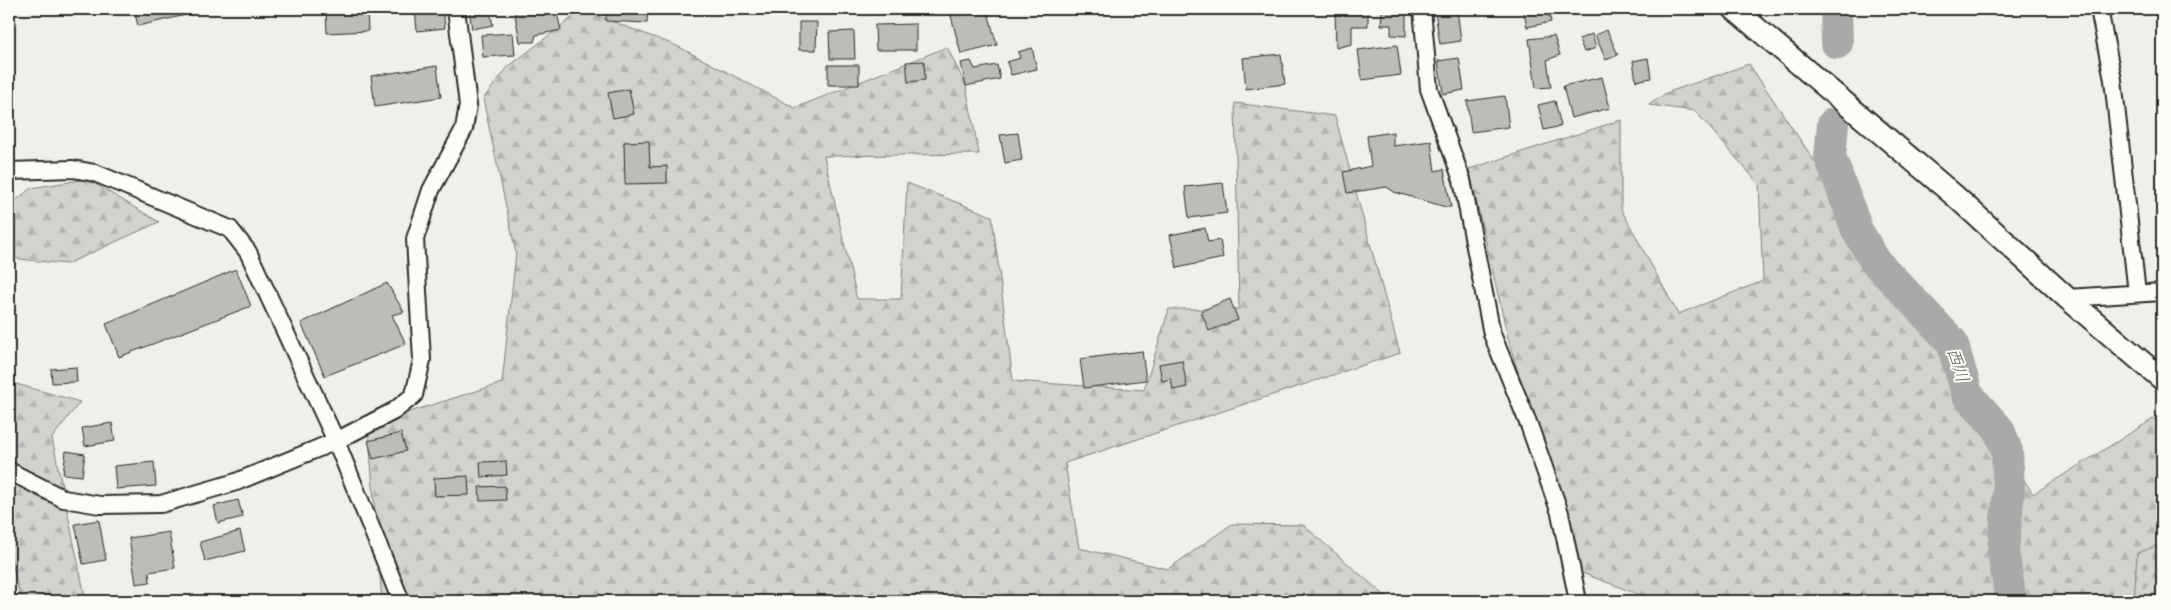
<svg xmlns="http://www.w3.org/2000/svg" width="2171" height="610" font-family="Sriracha,'Klee One',sans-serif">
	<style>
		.forest { fill: url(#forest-firs); stroke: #7f7e7d }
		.cemetery { fill: url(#cemetery-stones); stroke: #7f7e7d }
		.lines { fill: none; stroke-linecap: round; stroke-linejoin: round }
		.river { stroke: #aaa9a7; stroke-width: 32 }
		.building { fill: #bdbcb8; stroke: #2b2b2b }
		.minor-casing { stroke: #2b2b2b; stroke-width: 20 }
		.tertiary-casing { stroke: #2b2b2b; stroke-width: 25 }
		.minor { stroke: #fdfcf7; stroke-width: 16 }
		.tertiary { stroke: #fdfcf7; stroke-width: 21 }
		.labels { text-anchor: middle; stroke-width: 4; stroke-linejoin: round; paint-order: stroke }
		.water-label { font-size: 18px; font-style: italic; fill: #575756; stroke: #fdfcf7 }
	</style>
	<defs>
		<pattern id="forest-firs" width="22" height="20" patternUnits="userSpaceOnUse" patternTransform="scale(1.25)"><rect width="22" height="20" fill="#d3d2cf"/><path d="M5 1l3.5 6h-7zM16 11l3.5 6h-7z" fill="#b5b4b2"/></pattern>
		<pattern id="cemetery-stones" width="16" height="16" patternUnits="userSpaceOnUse" patternTransform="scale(1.25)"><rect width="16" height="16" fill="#d3d2cf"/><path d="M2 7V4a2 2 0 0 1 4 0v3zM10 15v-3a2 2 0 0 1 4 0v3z" fill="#b5b4b2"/></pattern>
	</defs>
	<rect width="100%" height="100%" fill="#f0efeb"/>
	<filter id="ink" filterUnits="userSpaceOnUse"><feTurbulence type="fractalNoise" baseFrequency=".02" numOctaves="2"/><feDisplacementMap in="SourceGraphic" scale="10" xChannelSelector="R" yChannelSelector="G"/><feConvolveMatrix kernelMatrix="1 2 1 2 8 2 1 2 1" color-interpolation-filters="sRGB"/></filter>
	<g filter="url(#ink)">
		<path class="forest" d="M582,10L677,46L795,108L947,47L966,86L979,154L824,156L857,299H901L907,183L992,216L1013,381L1144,390L1169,309H1239L1235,103L1335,116L1400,353L1065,463L1079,548L1168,569L1232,524L1303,525L1391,601H382L368,425L502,383L516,253L483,99L508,67Z
			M1749,64L1925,325L2033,494L2158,416L2162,419V601H1644L1643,596L1577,571L1509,342L1469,169L1621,120V209L1678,314L1763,281L1759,184L1695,111L1649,105L1666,93Z
			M87,179L159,222L67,264L9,258V206L31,188Z
			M9,382L80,402L52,438L86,601H21L9,550Z"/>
		<path class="cemetery" d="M2162,544V601H2134L2137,553Z"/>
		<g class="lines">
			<path class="river" d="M1836,9L1837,43
				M1833,124L1830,156L1857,230L1875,261L1952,342L1967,394L1999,430L2007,451L2009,490L2003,551L2011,601"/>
		</g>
		<path class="building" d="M134,9H189L190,14L138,26Z
			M367,9L368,31L327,33L326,10Z
			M415,9H443L445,28L417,31Z
			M469,9H489L493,25L472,29Z
			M514,9H556L561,30L536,35L534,42H520Z
			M606,9H648L647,23L606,21Z
			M963,9H987L997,45L961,54L950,12Z
			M1335,9H1368V26H1352V44L1336,48Z
			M1382,9H1406V36L1391,35V25H1381Z
			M1457,9L1461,41L1440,44L1435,12Z
			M1523,9H1548L1551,22L1527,27Z
			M799,22H817L816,50H799Z
			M916,24V50H876L875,25Z
			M1607,30L1618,55L1606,60L1595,35Z
			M854,31L855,59H830L829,32Z
			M513,33L515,55L483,57L481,35Z
			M1592,34L1596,48L1584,52L1579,39Z
			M1554,36L1560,55L1547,60L1551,87L1536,88L1529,39Z
			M1397,45L1401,75L1362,80L1358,50Z
			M1032,48L1037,69L1011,75L1007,62L1020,58L1018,52Z
			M1281,54L1285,84L1246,89L1243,58Z
			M1459,58L1464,90L1443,94L1438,61Z
			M1648,58L1651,78L1636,81L1633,61Z
			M924,61L925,80L908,82L906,62Z
			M971,61L975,69L997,65L1000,79L966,86L961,63Z
			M828,65H859V85H828Z
			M437,66L441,97L375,107L371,76Z
			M1602,77L1610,108L1571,118L1563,86Z
			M629,89L634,114L613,118L608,93Z
			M1505,96L1509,127L1471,132L1467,101Z
			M1555,101L1561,126L1544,130L1538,105Z
			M1393,132V146L1431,141L1435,171L1444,169L1451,207H1446L1394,192L1387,187L1347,193L1343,172L1371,166L1367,136Z
			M1018,133L1022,160L1005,163L1000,135Z
			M649,141L650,167L667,166V183L625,184L624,142Z
			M1223,183L1227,213L1189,218L1185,187Z
			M1205,228L1208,242L1220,240L1223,258L1177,268L1170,235Z
			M236,269L251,306L119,357L106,324Z
			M387,283L404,312L392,315L406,344L325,376L301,323Z
			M1230,299L1238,320L1209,331L1201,311Z
			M1142,351L1146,380L1084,388L1080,359Z
			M1182,360L1187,387L1173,390L1171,379L1162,381L1159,364Z
			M76,367L77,382L52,383L51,369Z
			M112,423L115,441L85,446L82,428Z
			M401,433L406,451L373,459L368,441Z
			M66,451L85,454L82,476L63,474Z
			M506,461L507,475L481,477L480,462Z
			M154,462L156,486L116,489L114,466Z
			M468,476L469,495L435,496L434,478Z
			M505,486L506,500L480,501L479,487Z
			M238,500L243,517L218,523L214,506Z
			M99,520L106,560L83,564L75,524Z
			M240,531L245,551L205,561L200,542Z
			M169,532L175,568L149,572L150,582L136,584L129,538Z"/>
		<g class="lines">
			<g class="minor-casing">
				<path id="minor" d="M1422,9L1429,89L1462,180L1492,334L1529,425L1560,513L1578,601
					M2099,9L2113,80L2137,293
					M9,171L73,169L95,173L230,229L248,252L336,441L401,601
					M2067,298L2162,292
					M9,471L64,499L100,505L161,504L236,482L336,441L394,411L414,395L422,360L415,239L431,190L464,129L468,105L456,9"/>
			</g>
			<g class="tertiary-casing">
				<path id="tertiary" d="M1734,9L1955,196L2067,298L2162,379"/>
			</g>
			<use href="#minor" class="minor"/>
			<use href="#tertiary" class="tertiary"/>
		</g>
	</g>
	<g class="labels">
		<g class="water-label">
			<text transform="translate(1958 365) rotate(72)" y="6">西川</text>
		</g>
	</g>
	<rect width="2171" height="610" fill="none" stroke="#fdfcf7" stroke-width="30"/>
	<rect x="15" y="15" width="2141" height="580" fill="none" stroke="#2b2b2b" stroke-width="2" filter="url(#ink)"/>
</svg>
